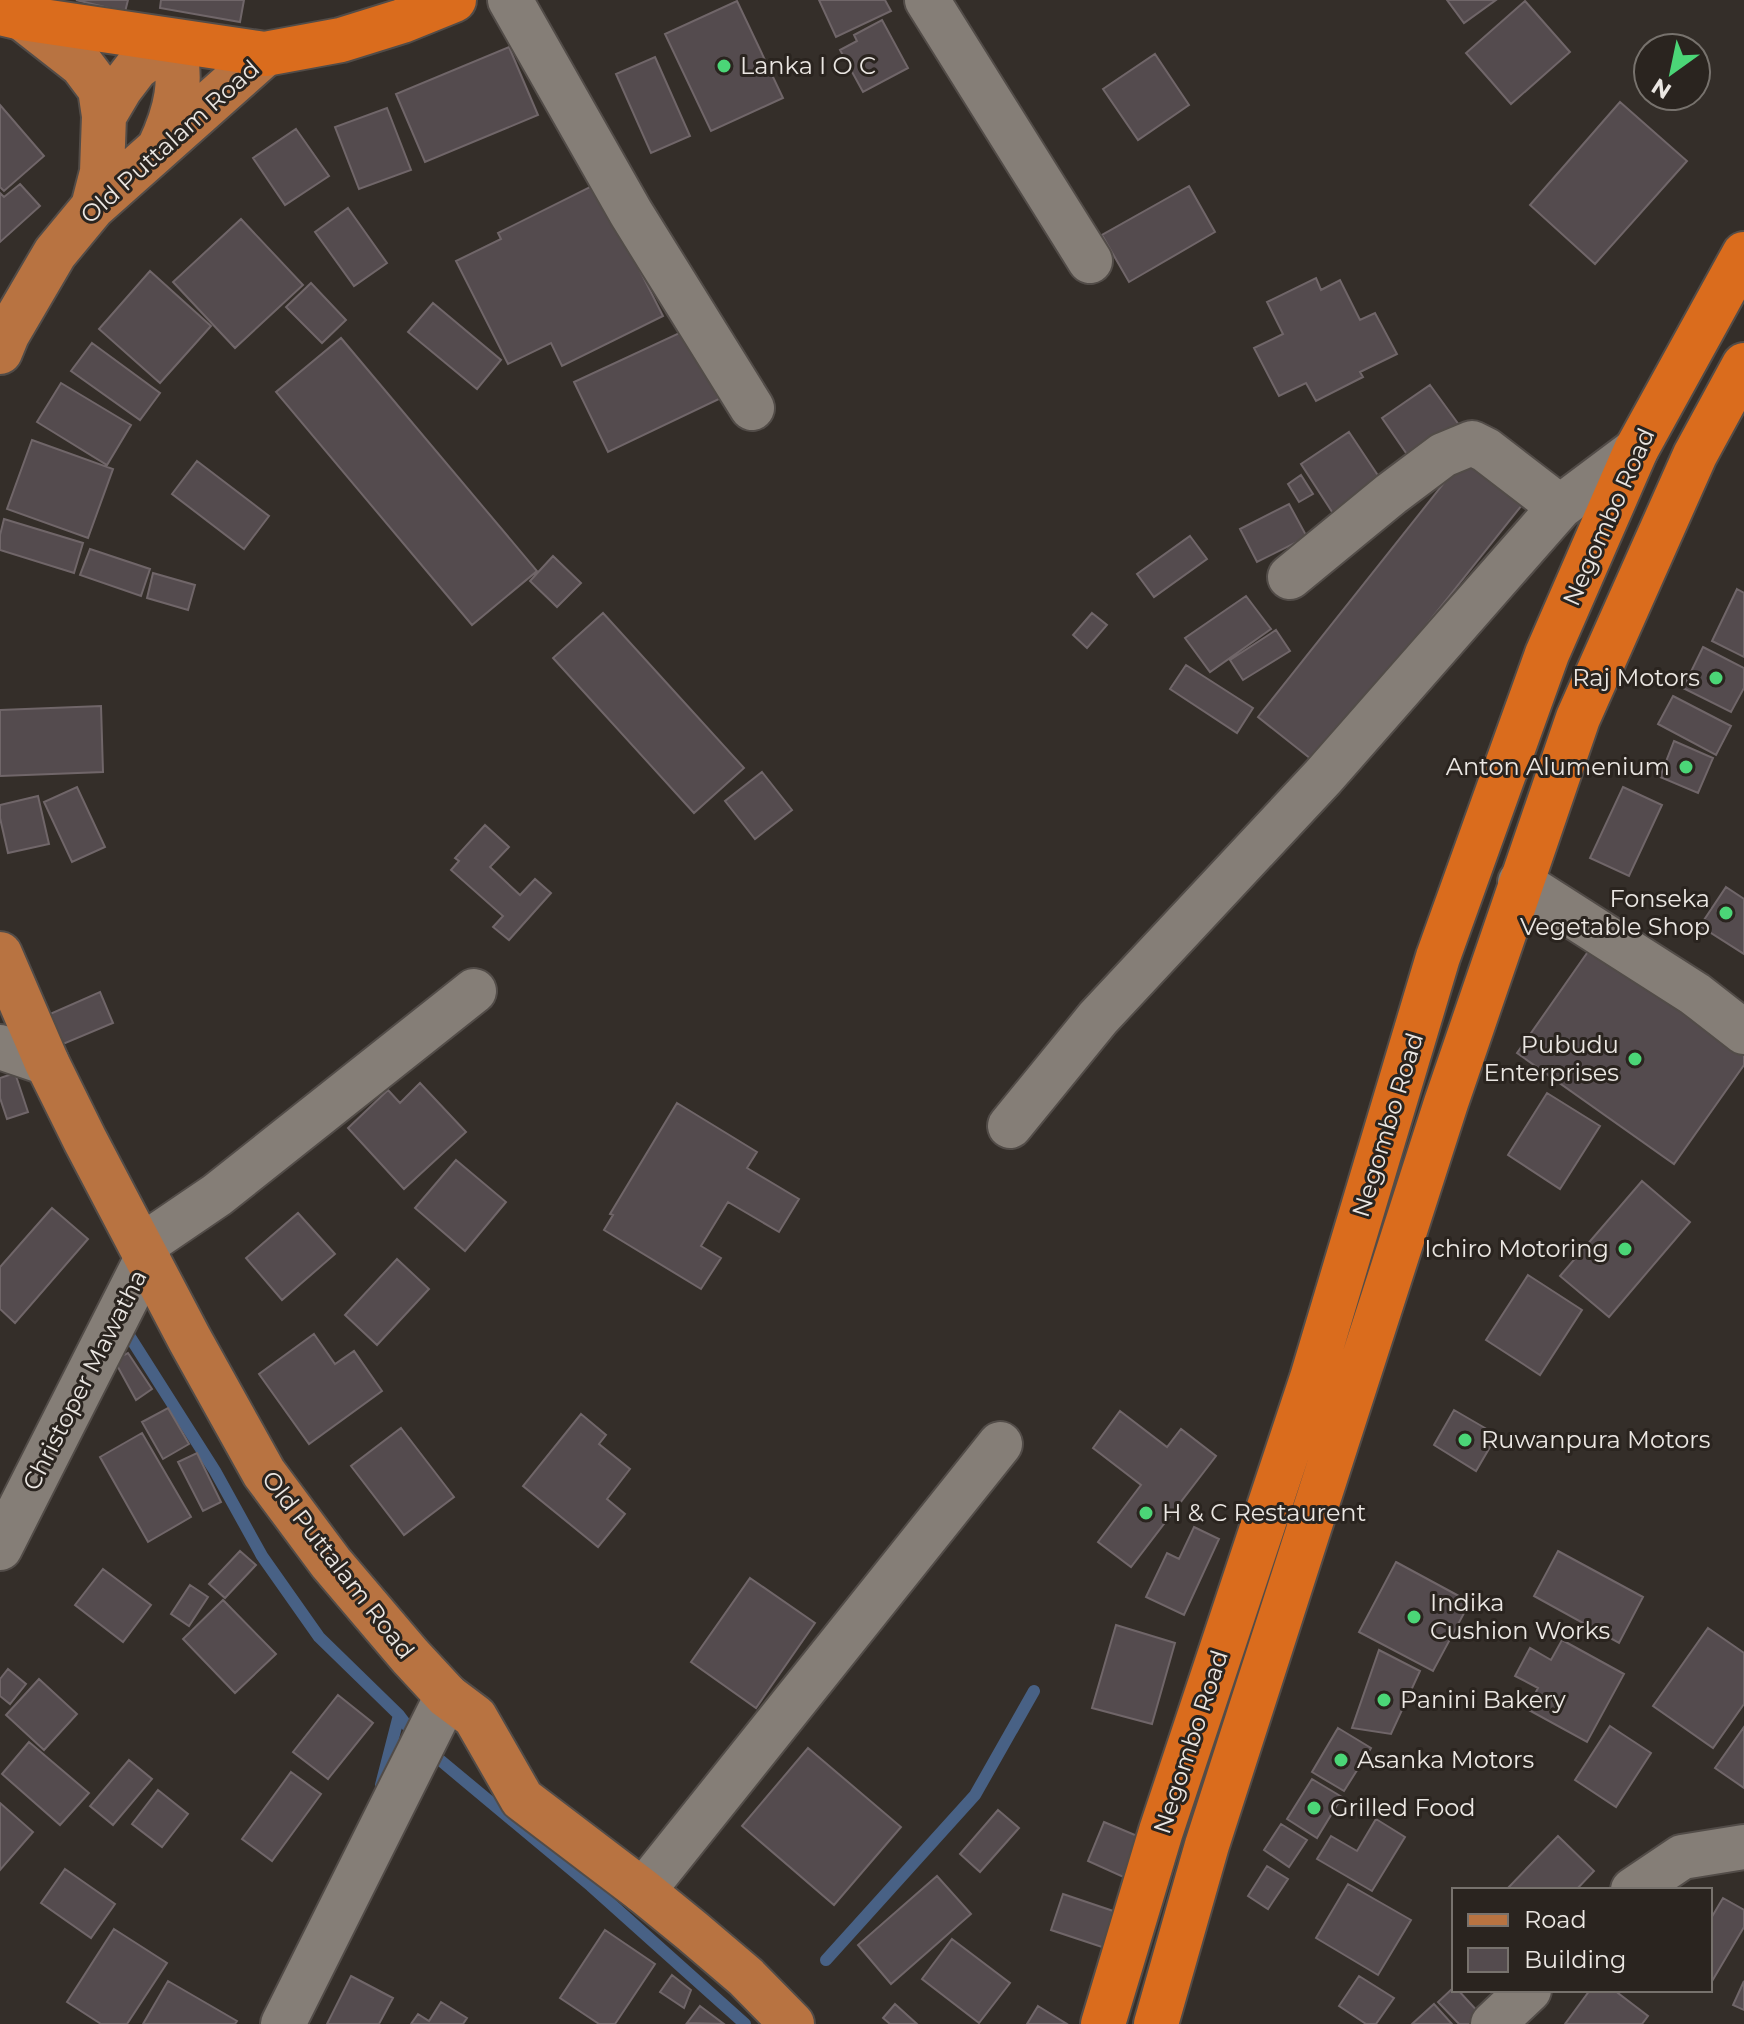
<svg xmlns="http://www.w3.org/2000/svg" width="1744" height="2024" font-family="Montserrat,sans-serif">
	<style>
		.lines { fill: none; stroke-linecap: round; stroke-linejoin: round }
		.stream { stroke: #486185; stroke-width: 12 }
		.building { fill: #544b4e; stroke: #706669; stroke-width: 2 }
		.minor-casing { stroke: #524c48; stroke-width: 48 }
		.major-casing { stroke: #524c48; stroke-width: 48 }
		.highway-casing { stroke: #524c48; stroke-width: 48 }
		.minor { stroke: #857e77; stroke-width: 44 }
		.major { stroke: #b87341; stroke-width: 44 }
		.highway { stroke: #da6c1d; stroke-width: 44 }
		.poi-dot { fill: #4bd677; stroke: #2a241f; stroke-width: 3 }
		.labels { text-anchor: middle; stroke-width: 6; stroke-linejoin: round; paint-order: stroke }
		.poi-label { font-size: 24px; fill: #ebe7e3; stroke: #2a241f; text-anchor: start }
		.street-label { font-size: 24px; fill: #ebe7e3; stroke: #2a241f }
	</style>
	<rect width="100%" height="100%" fill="#342e29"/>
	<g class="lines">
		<path class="stream" d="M123,1326L215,1471L262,1556L319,1637L399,1715L414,1735
			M434,1755L591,1886L745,2024
			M381,1785L399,1715
			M826,1960L975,1795L1034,1691"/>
	</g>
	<path class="building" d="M76,0H128L125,12Z
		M161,0H244L240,22L160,8Z
		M819,0H885L891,11L836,37Z
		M1447,0H1496L1464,23Z
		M737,1L783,98L711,131L665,34Z
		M1525,1L1570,52L1511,104L1466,53Z
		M882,20L908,68L863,92L840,50L857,41L854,35Z
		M509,47L538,115L425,162L396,94Z
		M1155,54L1189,105L1138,140L1103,89Z
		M655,57L690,136L651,153L616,74Z
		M1620,102L1687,161L1595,264L1530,205Z
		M0,105L44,156L4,191L0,187Z
		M387,108L411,170L359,189L335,127Z
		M296,129L329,176L285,205L253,158Z
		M20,184L40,206L0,242V193L4,197Z
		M596,184L663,316L562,366L551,343L508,364L456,261L501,239L498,233Z
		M1189,186L1215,232L1129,282L1102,235Z
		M348,208L387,263L354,286L315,232Z
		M241,219L303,285L235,348L173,282Z
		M150,271L211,326L160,383L99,329Z
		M1316,278L1321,290L1340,280L1360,320L1375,313L1397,354L1360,372L1363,377L1316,401L1306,383L1279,396L1254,348L1283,334L1267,302Z
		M311,283L346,320L322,343L286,307Z
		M433,303L501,360L477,389L408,332Z
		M688,329L721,398L608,452L574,382Z
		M341,338L537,571L472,625L276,392Z
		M92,343L160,393L140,420L71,371Z
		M61,383L131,425L107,465L37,422Z
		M1430,385L1462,429L1413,463L1382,418Z
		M1349,432L1385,486L1336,518L1301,464Z
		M32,440L113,469L88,538L7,509Z
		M1463,459L1522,505L1316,763L1258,717Z
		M197,461L269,516L244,549L172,494Z
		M1301,475L1313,494L1299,502L1288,484Z
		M1289,504L1307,537L1257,562L1240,529Z
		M4,519L83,543L74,573L0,550V535Z
		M1190,536L1207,559L1154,597L1137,574Z
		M90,549L150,569L141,596L80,575Z
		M553,556L581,583L557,607L530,581Z
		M153,573L195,585L188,610L147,598Z
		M1737,589L1744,593V657L1712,641Z
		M1246,596L1271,629L1210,672L1185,638Z
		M603,613L744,768L694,813L553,658Z
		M1092,613L1107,625L1087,648L1073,635Z
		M1276,630L1290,651L1243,680L1230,660Z
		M1703,647L1744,668V688L1731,712L1683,688Z
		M1186,665L1253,708L1237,733L1170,689Z
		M1673,696L1731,726L1716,755L1658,724Z
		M101,706L103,772L0,776V710Z
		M1674,741L1713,758L1698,793L1660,777Z
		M762,772L792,810L755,839L725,801Z
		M77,787L105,847L72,862L44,802Z
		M1623,787L1662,805L1629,876L1590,858Z
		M38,796L49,844L8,853L0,818V805Z
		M485,825L509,847L490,867L520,895L535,879L551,893L509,940L493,927L503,916L451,870L459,861L455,858Z
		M1726,887L1744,899V954L1700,926Z
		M1592,946L1744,1054V1065L1674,1164L1517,1053Z
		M100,992L113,1023L63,1044L50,1014Z
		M15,1073L28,1112L7,1119L0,1098V1078Z
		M420,1083L466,1132L404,1189L348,1128L388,1090L400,1103Z
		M1547,1093L1600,1126L1560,1189L1508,1155Z
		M677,1103L757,1152L747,1168L799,1199L779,1232L728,1202L701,1246L721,1258L701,1289L604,1230L613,1215L610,1214Z
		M456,1160L506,1202L465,1251L415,1208Z
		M1642,1181L1690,1222L1609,1317L1560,1276Z
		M52,1208L88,1239L15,1323L0,1309V1267Z
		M298,1213L335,1254L282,1300L246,1258Z
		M397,1259L429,1289L377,1345L345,1315Z
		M1528,1275L1582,1310L1540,1375L1486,1340Z
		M314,1334L335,1364L354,1351L382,1391L309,1444L259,1374Z
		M128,1353L152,1389L136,1400L114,1360Z
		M168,1408L189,1444L163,1459L142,1422Z
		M1454,1410L1497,1435L1476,1471L1434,1445Z
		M1120,1411L1167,1447L1181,1429L1216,1456L1131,1567L1098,1542L1141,1485L1093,1448Z
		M581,1414L606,1435L599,1444L630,1469L607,1499L625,1514L598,1547L523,1486Z
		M401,1428L454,1497L404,1535L351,1466Z
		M142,1433L191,1517L148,1542L100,1457Z
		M197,1453L221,1502L203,1511L178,1462Z
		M1194,1527L1219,1539L1184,1615L1146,1597L1167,1553L1179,1559Z
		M240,1551L256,1565L225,1598L209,1584Z
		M1558,1551L1643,1597L1619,1643L1534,1596Z
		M1396,1562L1470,1602L1433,1671L1359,1632Z
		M103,1569L151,1605L123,1642L75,1605Z
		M750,1578L815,1623L756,1708L691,1662Z
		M190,1585L208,1597L189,1626L171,1614Z
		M223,1600L276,1654L235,1693L183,1639Z
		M1116,1625L1175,1643L1152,1724L1092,1708Z
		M1708,1628L1744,1653V1704L1713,1748L1653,1706Z
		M1562,1640L1624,1674L1587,1742L1527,1709L1538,1688L1515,1676L1530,1648L1551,1660Z
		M1379,1650L1420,1671L1391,1734L1352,1728Z
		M8,1669L26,1684L10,1704L0,1696V1679Z
		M39,1679L77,1714L44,1750L6,1715Z
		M338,1695L373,1723L328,1779L293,1752Z
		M1610,1726L1651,1753L1616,1807L1575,1780Z
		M1744,1727V1788L1715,1768Z
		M1338,1728L1371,1748L1344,1791L1312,1772Z
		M29,1742L89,1793L60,1825L2,1774Z
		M808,1748L901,1827L834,1905L742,1826Z
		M129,1760L152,1779L113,1825L90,1806Z
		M291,1772L321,1794L272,1861L242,1839Z
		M1312,1779L1342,1797L1317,1838L1287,1819Z
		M158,1790L188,1814L162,1847L132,1824Z
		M0,1803L33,1832L0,1870Z
		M998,1810L1019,1828L980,1872L960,1854Z
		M1376,1819L1405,1837L1372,1891L1317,1859L1331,1836L1357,1851Z
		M1104,1822L1147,1840L1130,1880L1088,1861Z
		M1281,1824L1307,1840L1289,1867L1264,1850Z
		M1558,1836L1594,1871L1576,1890H1506Z
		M1267,1866L1288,1879L1268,1909L1248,1896Z
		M65,1869L115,1904L91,1938L41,1903Z
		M937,1876L971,1914L891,1984L858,1945Z
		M1348,1884L1411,1920L1378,1975L1316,1938Z
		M1063,1894L1128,1916L1117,1952L1051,1930Z
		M1723,1898L1744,1910V1927L1711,1983L1710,1920Z
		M114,1929L167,1963L127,2024H101L67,2002Z
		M605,1930L655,1964L615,2024H599L560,1998Z
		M952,1939L1010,1983L979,2023L922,1979Z
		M672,1975L691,1990L684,2008L660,1992Z
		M351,1976L393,1998L379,2024H327Z
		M1359,1976L1394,1998L1376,2024H1366L1339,2006Z
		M168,1981L237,2021L235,2024H143Z
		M1744,1981V2010L1733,2005Z
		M1454,1987V1990H1458L1481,2015L1472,2024H1459L1438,2002Z
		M1590,1990H1614L1648,2016L1642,2024H1565Z
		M441,2002L467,2018L463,2024H411L418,2014L429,2021Z
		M895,2004L917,2024H890L883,2018Z
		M1434,2004L1452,2024H1412Z
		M700,2006L724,2024L687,2023Z
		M1038,2006L1067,2024H1027Z"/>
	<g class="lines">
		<g class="minor-casing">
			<path id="minor" d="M510,0L631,213L752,408
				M927,0L1090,261
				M1290,577L1391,494L1443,455L1472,443L1486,450L1560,507
				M1520,882L1695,994L1744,1032
				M0,1047L47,1063
				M1010,1126L1098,1018L1323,777L1560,507L1636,450
				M142,1246L217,1195L474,991
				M0,1548L148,1256
				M1633,1890L1682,1857L1744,1847
				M643,1891L1000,1444
				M283,2024L447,1696
				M1493,2024L1529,1990"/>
		</g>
		<g class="major-casing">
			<path id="major" d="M22,18L82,65L100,89L104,116L102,172L93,207
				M104,116L120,89L136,68L172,41C184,79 176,112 159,148
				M0,352L7,335L55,253L93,207L265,54
				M0,954L47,1063L85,1140L190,1340L264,1473L331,1563L410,1656L447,1696L475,1717L522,1799L643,1891L692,1931L746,1977L792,2024"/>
		</g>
		<g class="highway-casing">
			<path id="highway" d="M0,13L22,18L265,54L341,40L402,21L454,0
				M1103,2024L1161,1831L1312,1378L1438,957L1547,654L1636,450L1744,254
				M1156,2024L1207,1845L1446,1103L1578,718L1695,455L1744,365"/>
		</g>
		<use href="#minor" class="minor"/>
		<use href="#major" class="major"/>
		<use href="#highway" class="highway"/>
	</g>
	<g class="poi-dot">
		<circle cx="724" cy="66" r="8"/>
		<circle cx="1716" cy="678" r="8"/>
		<circle cx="1686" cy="767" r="8"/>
		<circle cx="1726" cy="913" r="8"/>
		<circle cx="1635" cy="1059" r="8"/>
		<circle cx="1625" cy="1249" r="8"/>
		<circle cx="1465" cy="1440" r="8"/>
		<circle cx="1146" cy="1513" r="8"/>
		<circle cx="1414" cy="1617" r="8"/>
		<circle cx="1384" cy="1700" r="8"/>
		<circle cx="1341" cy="1760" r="8"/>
		<circle cx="1314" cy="1808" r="8"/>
	</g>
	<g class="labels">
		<g class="poi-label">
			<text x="740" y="74">Lanka I O C</text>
			<text x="1700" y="686" text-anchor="end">Raj Motors</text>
			<text x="1670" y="775" text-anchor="end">Anton Alumenium</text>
			<text x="1710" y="907" text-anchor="end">Fonseka<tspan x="1710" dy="28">Vegetable Shop</tspan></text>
			<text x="1619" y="1053" text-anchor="end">Pubudu<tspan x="1619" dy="28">Enterprises</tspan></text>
			<text x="1609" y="1257" text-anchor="end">Ichiro Motoring</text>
			<text x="1481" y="1448">Ruwanpura Motors</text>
			<text x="1162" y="1521">H &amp; C Restaurent</text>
			<text x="1430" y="1611">Indika<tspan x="1430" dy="28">Cushion Works</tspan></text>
			<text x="1400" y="1708">Panini Bakery</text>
			<text x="1357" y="1768">Asanka Motors</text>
			<text x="1330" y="1816">Grilled Food</text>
		</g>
		<g class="street-label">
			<text transform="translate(170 142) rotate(-42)" y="8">Old Puttalam Road</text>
			<text transform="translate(1609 517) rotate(-66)" y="8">Negombo Road</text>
			<text transform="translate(1388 1125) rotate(-73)" y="8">Negombo Road</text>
			<text transform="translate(85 1380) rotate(-63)" y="8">Christoper Mawatha</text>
			<text transform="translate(338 1565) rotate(52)" y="8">Old Puttalam Road</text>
			<text transform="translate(1191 1742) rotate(-72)" y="8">Negombo Road</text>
		</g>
	</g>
	<rect x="1452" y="1888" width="260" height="104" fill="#2a241f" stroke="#77726d" stroke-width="2"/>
	<rect x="1468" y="1914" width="40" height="12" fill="#b87341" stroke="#77726d" stroke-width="2"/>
	<text x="1524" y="1928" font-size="24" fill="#ebe7e3">Road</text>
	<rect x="1468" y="1948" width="40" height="24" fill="#544b4e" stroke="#77726d" stroke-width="2"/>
	<text x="1524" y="1968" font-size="24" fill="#ebe7e3">Building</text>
	<g transform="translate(1672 72) rotate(213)"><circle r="38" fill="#2a241f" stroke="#77726d" stroke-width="2"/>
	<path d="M0-6L14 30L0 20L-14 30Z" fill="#4bd677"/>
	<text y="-12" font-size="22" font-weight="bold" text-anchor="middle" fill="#ebe7e3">N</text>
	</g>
</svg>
